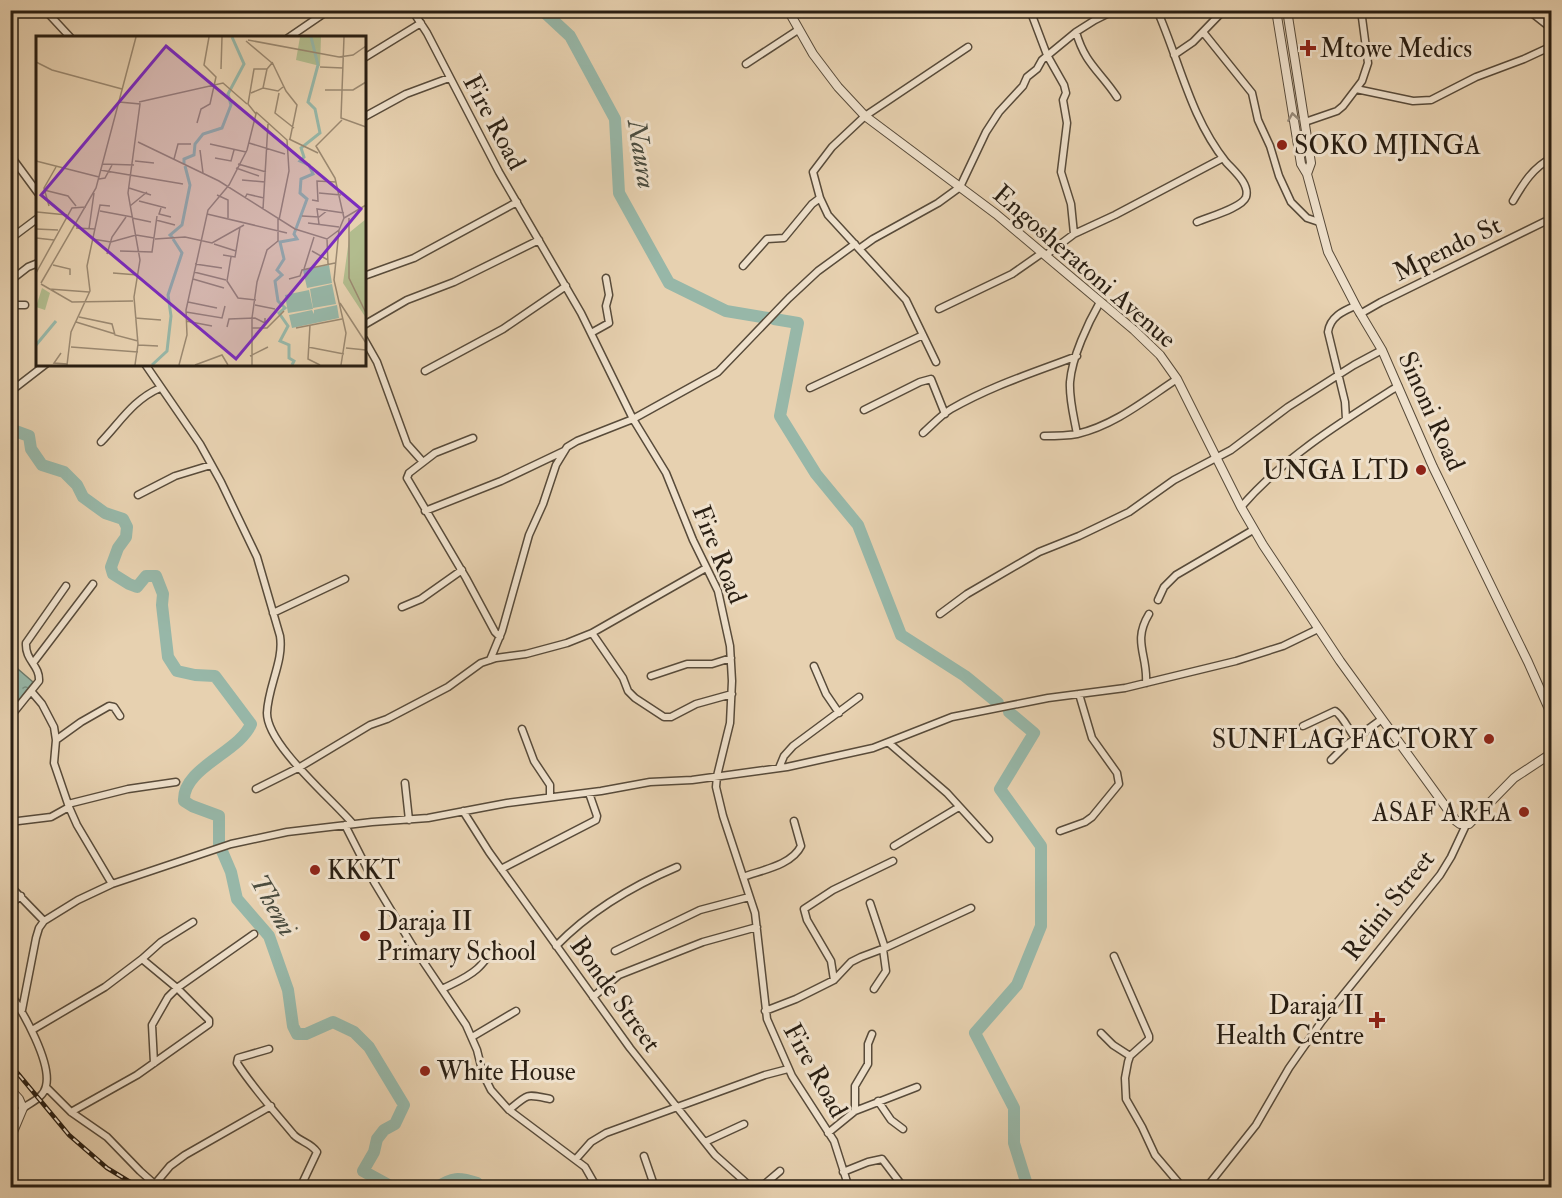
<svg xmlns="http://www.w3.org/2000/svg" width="1562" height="1198" font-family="'IM FELL Double Pica',serif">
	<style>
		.water { fill: url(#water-ripples); stroke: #6b7a6c; stroke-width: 1.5 }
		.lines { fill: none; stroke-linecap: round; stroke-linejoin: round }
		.river { stroke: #97b7a8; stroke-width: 12 }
		.minor-casing { stroke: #584b3a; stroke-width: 9 }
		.tertiary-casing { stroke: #584b3a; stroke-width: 10 }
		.minor { stroke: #efe1cc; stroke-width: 6 }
		.tertiary { stroke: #efe1cc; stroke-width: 8 }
		.rail-casing { stroke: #291e12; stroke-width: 4.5 }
		.rail { stroke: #efe1cc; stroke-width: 2; stroke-dasharray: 7; stroke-linecap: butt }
		.oneway { stroke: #968978 }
		.poi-dot { fill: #8f2418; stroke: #efe1cc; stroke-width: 2 }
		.labels { text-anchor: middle; stroke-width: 6; stroke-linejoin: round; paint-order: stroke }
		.poi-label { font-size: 26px; fill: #291e12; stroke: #efe1cc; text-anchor: start }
		.street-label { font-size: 26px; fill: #291e12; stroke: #efe1cc }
		.water-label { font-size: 27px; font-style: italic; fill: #4a4c3f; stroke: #efe1cc }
		.inset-river { fill: none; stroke: #97b7a8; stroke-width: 3 }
		.inset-road { fill: none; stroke: #9b8971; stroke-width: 1.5 }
		.view { fill: #7b2cbf; fill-opacity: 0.15; stroke: #7b2cbf; stroke-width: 3 }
		.inset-edge { fill: none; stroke: #291e12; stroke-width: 3 }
	</style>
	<defs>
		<pattern id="water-ripples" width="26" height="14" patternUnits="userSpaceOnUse" patternTransform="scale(1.5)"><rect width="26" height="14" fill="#97b7a8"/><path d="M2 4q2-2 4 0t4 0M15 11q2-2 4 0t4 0" fill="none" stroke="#7b9487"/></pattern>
	</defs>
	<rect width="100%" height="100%" fill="#e7d1b0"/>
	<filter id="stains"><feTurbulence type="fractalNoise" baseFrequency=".00333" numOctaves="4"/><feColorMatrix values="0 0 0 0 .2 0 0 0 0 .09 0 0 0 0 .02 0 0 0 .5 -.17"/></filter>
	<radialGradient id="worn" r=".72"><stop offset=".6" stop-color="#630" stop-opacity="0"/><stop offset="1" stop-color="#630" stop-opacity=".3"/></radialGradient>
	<path class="water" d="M11,663L33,682L11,710Z"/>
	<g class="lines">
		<path class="river" d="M542,10L570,36L615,119L619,193L669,283L726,311L768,318
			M774,319L798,323L780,416L816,474L858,525L901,635L965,676L998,703
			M10,429L29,436L31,449L42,465L64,472L77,485L83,497L105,513L123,519L127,527L126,537L118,548L111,567L113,574L129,584L137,587L146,576H156L163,594L162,605L168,657L177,671L195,675L215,676L251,724C240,752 182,768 184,801L192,806L219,816V844L231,872L237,899L269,936L288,990L293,1026L297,1034H306L333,1022L354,1032L369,1047L404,1105L395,1124L384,1130L377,1139L374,1152L363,1171L394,1188
			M1009,712L1034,733L1000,789L1041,846V926L1017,985L975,1033L1014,1108V1143L1028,1188
			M436,1188C452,1177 459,1177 477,1183L476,1188"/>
		<g class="minor-casing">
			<path id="minor" d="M45,10L71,38
				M412,10L427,33L499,172L581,313L633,419L666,473L693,540L718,591L730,646L732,681L730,723L717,776L716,787L723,816L755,913L767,1019L792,1076L834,1141L849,1188
				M1030,10L1047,55L1064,85L1066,93L1063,100L1067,123L1061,172L1071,204L1074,234
				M1157,10C1180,62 1190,117 1226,162C1234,171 1250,184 1246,197C1242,208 1208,217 1197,222
				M1528,10L1552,29
				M1076,32C1085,64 1100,71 1117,97
				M1203,32L1252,93L1258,120L1270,146L1279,176L1291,202L1307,218L1319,222
				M288,38L329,10
				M1174,55L1193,42L1224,10
				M364,58L421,23
				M746,64L798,30
				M1356,89L1413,101L1431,100L1476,77L1524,59L1552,46
				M364,117L406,94L449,78
				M1305,122L1337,111L1343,106L1362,81L1368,63L1361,10
				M10,155L38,193
				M1513,201C1523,184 1533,167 1552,158
				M10,239L38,218
				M859,249L873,239L938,203L960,187L986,132L999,112L1023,86L1027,77L1037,69L1042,60L1076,32L1095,20L1115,10
				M1046,255L1074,234L1115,215L1223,158
				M743,266L767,239L784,238L812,204L820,198
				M364,276L414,258L517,202
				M10,281L28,267L38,263
				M10,301L17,305H25
				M939,309L1012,274L1042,253
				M1360,314L1381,302L1552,218
				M364,325L407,300L454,282L539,240
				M591,333L609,323L606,306L609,295L606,278
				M364,339L377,362L407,444L423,462
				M936,362L906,300L828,215L820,198L813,172L832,147L865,116L968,47
				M145,364L200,444L221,482L257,557L280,636C284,661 268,686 267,713C267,745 331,798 353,824
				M425,371L503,329L566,286
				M15,388L46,364
				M810,388L923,335
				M864,410L920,382L931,379L945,414
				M1346,419L1345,402L1328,332C1330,317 1343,311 1355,306
				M923,433C932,425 941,415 951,409C993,385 1033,373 1077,356
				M1077,434C1074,417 1069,399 1070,382C1072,357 1088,323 1100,302
				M1044,436C1055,436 1066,436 1077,434C1115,425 1145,400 1177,379
				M473,438L435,453L409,473L407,478L466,578L495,632L500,637
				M101,442C121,421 133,400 160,388
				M138,495L175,476L211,465
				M1241,507C1284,457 1343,421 1398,386
				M425,511L501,481L564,451
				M1158,600L1164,587L1176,575L1253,530
				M402,607L421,599L462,570
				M273,613L345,579
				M940,614L967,594L1039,552L1079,536L1129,512L1174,480L1231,450L1288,407L1354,365L1382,350
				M592,633L623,678L628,691L635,698L664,717H671L696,704L732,694
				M490,660L502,631L529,535L543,504L556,465L567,447L577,441L633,419L718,372L789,298L818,271L855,244
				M33,663L93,584
				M814,666L826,694L839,713
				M651,676L687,664H712L731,658
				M1146,683C1148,655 1132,642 1149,614
				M31,691L42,704L54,727L56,740L54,763L69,807L77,825L112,884
				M10,717L39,681C40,665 25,661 26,643L66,586
				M1303,726L1335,711C1342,715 1349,730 1355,738
				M522,729L534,761L550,785V797
				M56,740L81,722L109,706L114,707L120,716
				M889,743L947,793L989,839
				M1331,760L1345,746L1382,719
				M779,768L784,756L793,746L859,697
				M405,783L409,820
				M256,789L300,767L370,725L387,719L448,687L481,663L496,658L526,654L567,643L592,633L706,568
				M68,804L128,789L176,782
				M463,811L489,852L630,1048L715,1155L752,1188
				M10,822L51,817L69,807
				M345,825L374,882L412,945L466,1025L477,1050L483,1074L491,1090L509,1110L585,1167L597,1188
				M1060,831L1085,822L1092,817L1119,784L1117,773L1092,738L1079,694
				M894,846L959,807
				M501,869L596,820L597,816L589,793
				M743,877C762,870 792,865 801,846L794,821
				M10,886L44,921
				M870,903L885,948
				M10,904L21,896
				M556,946C591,910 632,886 677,867
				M615,951L700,910L749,897
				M1114,956L1149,1036V1039L1130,1056L1128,1062L1125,1078L1126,1099L1142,1127L1155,1155L1183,1188
				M834,980L831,961L807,920L804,909L833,890L893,861
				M442,989C454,983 467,978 477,969C485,962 489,954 497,947
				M874,989L886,971L883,949
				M10,993C23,1012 52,1063 46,1086C44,1097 32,1102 23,1108
				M593,997L619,975L703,942L757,927
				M22,1010L36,938L39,928L44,921L78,900L112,884L231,844L287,832L372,822L428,818L507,803L601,791L650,782L692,780L787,767L873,748L952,717L1048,698L1125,688L1236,661L1283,646L1318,629
				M765,1011L796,999L834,980L851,962L861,957L885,948L971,908
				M32,1030L105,987L142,959L161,942L193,922
				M1101,1033L1113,1045L1130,1056
				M472,1037L516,1011
				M269,1049L238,1058L237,1063C253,1088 275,1112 294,1135C301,1142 311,1143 317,1152L300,1188
				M154,1063L152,1025L168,997L177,988L254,934
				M46,1087L71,1112L107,1137L140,1171L159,1188
				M878,1101L891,1120L903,1129
				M509,1110C529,1093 526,1094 550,1099
				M855,1111V1086L868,1064V1044L872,1034
				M71,1112L137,1075L209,1024V1020L177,988L142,959
				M828,1133L855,1111L917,1087
				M705,1142L744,1124
				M644,1156L655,1188
				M576,1159L591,1142L606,1133L765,1075L788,1069
				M843,1172L868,1162L882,1159L904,1188
				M155,1184L170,1166L185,1155L271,1106
				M760,1188L780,1171
				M1206,1188L1256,1125L1289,1068L1322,1021L1440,875L1451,857L1466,825"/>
		</g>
		<g class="tertiary-casing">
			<path id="tertiary" d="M788,10L813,54L838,87L865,116L996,214L1134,330L1160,355L1177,379L1241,507L1263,545L1340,661L1456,821L1460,824H1469L1514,778L1552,753
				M1276,10L1301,164L1307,174L1328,252L1357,308L1382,350L1433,467L1528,662L1552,716
				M1287,10L1311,163L1307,174
				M10,1089L19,1099L23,1108L10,1139"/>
		</g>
		<use href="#minor" class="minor"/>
		<use href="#tertiary" class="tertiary"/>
		<g class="rail-casing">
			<path id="rail" d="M10,1064L69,1135L107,1168L140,1188"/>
		</g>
		<use href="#rail" class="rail"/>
	</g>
	<defs><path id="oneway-chevron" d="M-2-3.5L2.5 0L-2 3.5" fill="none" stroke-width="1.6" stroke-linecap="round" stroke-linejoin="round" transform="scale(1.5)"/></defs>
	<use class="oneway" href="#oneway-chevron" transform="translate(1293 117) rotate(-99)"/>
	<g class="poi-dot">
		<path d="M1305 39h6v6h6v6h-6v6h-6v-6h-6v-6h6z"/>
		<circle cx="1282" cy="145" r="6"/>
		<circle cx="1421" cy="470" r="6"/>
		<circle cx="1489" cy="739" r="6"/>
		<circle cx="1524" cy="812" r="6"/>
		<circle cx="315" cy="870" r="6"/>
		<circle cx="365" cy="936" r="6"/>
		<path d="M1374 1011h6v6h6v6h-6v6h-6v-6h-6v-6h6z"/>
		<circle cx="425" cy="1071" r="6"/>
	</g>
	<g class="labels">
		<g class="poi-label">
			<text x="1320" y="57">Mtowe Medics</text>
			<text x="1294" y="154">SOKO MJINGA</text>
			<text x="1409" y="479" text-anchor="end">UNGA LTD</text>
			<text x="1477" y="748" text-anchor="end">SUNFLAG FACTORY</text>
			<text x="1512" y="821" text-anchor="end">ASAF AREA</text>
			<text x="327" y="879">KKKT</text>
			<text x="377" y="930">Daraja II<tspan x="377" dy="30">Primary School</tspan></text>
			<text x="1364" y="1014" text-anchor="end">Daraja II<tspan x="1364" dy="30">Health Centre</tspan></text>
			<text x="437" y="1080">White House</text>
		</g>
		<g class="street-label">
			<text transform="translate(495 122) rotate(62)" y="9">Fire Road</text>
			<text transform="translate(1447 248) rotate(-26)" y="9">Mpendo St</text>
			<text transform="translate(1085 266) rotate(41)" y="9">Engosheratoni Avenue</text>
			<text transform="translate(1432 411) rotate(66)" y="9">Sinoni Road</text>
			<text transform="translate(720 554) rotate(68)" y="9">Fire Road</text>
			<text transform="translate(1388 905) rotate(-52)" y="9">Relini Street</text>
			<text transform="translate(616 994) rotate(54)" y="9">Bonde Street</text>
			<text transform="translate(816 1070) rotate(61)" y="9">Fire Road</text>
		</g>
		<g class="water-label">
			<text transform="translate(642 154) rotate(81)" y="9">Naura</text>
			<text transform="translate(274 905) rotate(60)" y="9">Themi</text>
		</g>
	</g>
	<g transform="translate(36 36)">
		<rect width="330" height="330" fill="#e7d1b0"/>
		<path d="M6,252L14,257L9,274L0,271Z" fill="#b2bc8e"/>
		<path d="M264,1H285L284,30L260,24ZM330,183V282L307,247L314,196Z" fill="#b2bc8e"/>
		<path d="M293,229L296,247L271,252L267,234ZM296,248L300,268L277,272L274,253ZM273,254L277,273L252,277L249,259ZM301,269L303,282L256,292L253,279L276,274L278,278V274Z" fill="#97b7a8"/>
		<path class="inset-river" d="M148,128V123L158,119L159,108L167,98L186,92L195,69L192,58L208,28L196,1M137,202L134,199L146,189L154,149L149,130M0,309L20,285M116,329L131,315L135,280L132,259L146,217L137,203M256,329L258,325L253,322V309L244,305L252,290L243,277L249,272L242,265L239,245L246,239L241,234L248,223L244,206L261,203L258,198L271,163L264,157L265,143L277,138L273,129L264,125L268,121L265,112L284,97L279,73L272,66L282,29L275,1"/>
		<path class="inset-road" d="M308,1L305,82L330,91M212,4L303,21L317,19L330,10M0,26L16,34L86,53M236,26L250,55L261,69L254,103M284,31L307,32M185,33L186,1M227,52L231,33M289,54H317L330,46M215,57L227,52L242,55L247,51M243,57L239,77L258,92M83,66L104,68L92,157L104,224L98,261L102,308L99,329M103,66L187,47L211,68M220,76L251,104L253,135L243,184M306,84L280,110L299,142L308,182M161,87L165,73L174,68L180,41L168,29L173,1M253,103L282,117M102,106L183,145L259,193L291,203L303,194M213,107L249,118M174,108L210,116M164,114L167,137M179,122L195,125L198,114M138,123L142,108H155M0,125L63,141M99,125L118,127M66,128L98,129M202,128L230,136M200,132L223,140M64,134L147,148M63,143L69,142L76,129M206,144L229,146M93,152L115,159M8,154L32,160L40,170M283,157L305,159M181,159L192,164V182M209,162L211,158L228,162M276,164L282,165L281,145L300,146M103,165L130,172M13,170L8,152L20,131M94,170L111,156M125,172L123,178L135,181M227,173L232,88M64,175L96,181M1,176L31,179M171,178L251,197M266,180L283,181L292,174M96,182L115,186M313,182V242L330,277M120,184L139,189M272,187L303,191M283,188L281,173L308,177M40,192L59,193M0,193L22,194M53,193L58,157M0,202L18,204M56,203L75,206L100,199L118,202M119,203L149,201L176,207L208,189M291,203L292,228M178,208L200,215M84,215L116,216L121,180M276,215L292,224M71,218L76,201L90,181M187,219L199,221L204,191M195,221L191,245L202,262L220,264M159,228L186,232M17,229L34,233V239M268,233L278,201M158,236L190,244M0,237L36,172L50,171M77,237L102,239M157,243L188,252M253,243L264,240L266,234L299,227M5,247L60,152L100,1M5,248L36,266L97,265M13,253L53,256M152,266L181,272M304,267L330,307M219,269L239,273M150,276L186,282L189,270M43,281L76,288L79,299L102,305M99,282L125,284M150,285L176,290M40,286L79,298M274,289L272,323L284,329M191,291L193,283L219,282L229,287V282M216,292H231L248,275M260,292L306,283M102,309L122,310M35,311L102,316M272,311L308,318M310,312L330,314M25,317L18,327L31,328M214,320L232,311M31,329L35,296L54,255L51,230L64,169L74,170M143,329L151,299L150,274L172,174L193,149L211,114L220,78L212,68L218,33H231L236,27L210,5M159,329L186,319L192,329M216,329V282L221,246L231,214L242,205V183M305,329L310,297L298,244L303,194L308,182L330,169"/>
		<path class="view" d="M130,10L325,173L200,323L5,159Z"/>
		<rect width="330" height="330" class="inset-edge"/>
	</g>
	<rect width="1562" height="1198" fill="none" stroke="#e7d1b0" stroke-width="36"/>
	<rect x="12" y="12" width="1538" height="1174" fill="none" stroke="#291e12" stroke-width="3"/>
	<rect x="18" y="18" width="1526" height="1162" fill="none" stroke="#291e12" stroke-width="1.5"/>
	<rect width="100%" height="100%" filter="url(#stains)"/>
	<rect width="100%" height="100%" fill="url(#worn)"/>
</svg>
